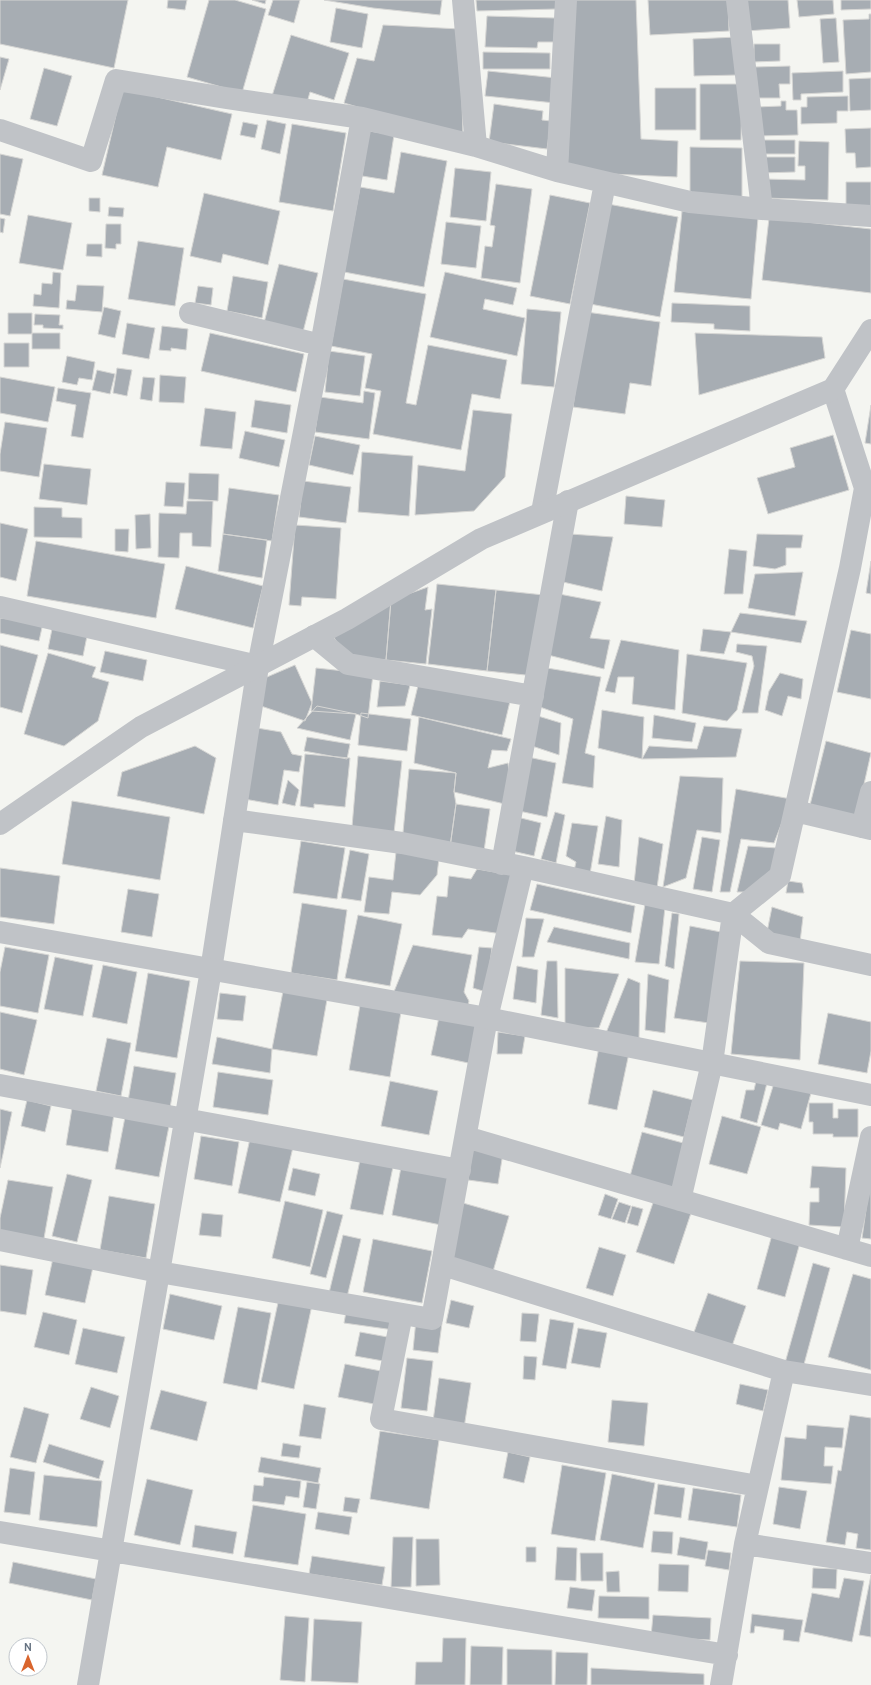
<svg xmlns="http://www.w3.org/2000/svg" width="871" height="1685" font-family="Cabin,sans-serif">
	<style>
		.building { fill: #a7adb3; stroke: #d6d6d4 }
		.lines { fill: none; stroke-linecap: round; stroke-linejoin: round }
		.minor { stroke: #c0c3c7; stroke-width: 22 }
		.tertiary { stroke: #c0c3c7; stroke-width: 22 }
	</style>
	<rect width="100%" height="100%" fill="#f4f5f1"/>
	<path class="building" d="M0,0H128L114,68L0,44Z
		M168,0H187L185,10L167,8Z
		M209,0H235L266,9L242,93L187,77Z
		M252,0H266L265,4Z
		M273,0H300L294,23L268,15Z
		M324,0H442L440,15L373,8Z
		M476,0H557V9L477,11Z
		M575,0H636L641,139L678,141L677,177L567,172Z
		M648,0H728L729,31L650,35Z
		M743,0H788L790,28L746,31Z
		M797,0H833L834,14L799,17Z
		M841,0H871V9L841,10Z
		M336,8L368,14L362,48L330,42Z
		M869,14H871V72L846,74L843,20L869,19Z
		M487,16L555,18L554,42H538L537,48L485,47Z
		M836,18L839,62L823,63L820,19Z
		M383,25L460,29L463,138L344,103L357,58L374,61Z
		M291,35L349,53L334,100L310,92L306,106L272,96Z
		M737,37L738,75L694,76L693,39Z
		M754,44H780V61L754,62Z
		M483,52L550,53V69H483Z
		M0,57L9,59L0,90Z
		M790,66V84H779L780,98H754V67Z
		M44,68L72,76L57,126L30,119Z
		M488,71L557,78L555,103L485,96Z
		M843,71V92L801,94V100H793L792,73Z
		M871,78V110L850,111L849,79Z
		M700,84H742L741,140H700Z
		M655,88H696V130H655Z
		M122,89L232,114L221,160L167,147L158,187L102,175Z
		M848,96V111H837V123L801,124V107H807V97Z
		M781,101H786V110H797L798,135L757,136L756,107L781,106Z
		M494,104L543,111L542,120L551,121L547,149L489,142Z
		M267,120L286,124L280,154L261,149Z
		M243,122L258,125L255,138L240,135Z
		M292,124L346,133L333,211L279,202Z
		M871,128V167L856,168L855,153H846L845,129Z
		M369,131L394,135L387,180L362,176Z
		M757,140H795V154H757Z
		M799,141L829,142L828,200L765,198V179L805,180V166H798Z
		M690,147L742,148V198H690Z
		M401,152L447,161L424,287L344,272L360,187L394,193Z
		M0,154L23,159L10,216L0,214Z
		M761,157H795V172L761,173Z
		M455,168L491,172L486,221L450,217Z
		M846,182H871V210H846Z
		M496,184L532,189L520,283L481,278L485,246L492,247L495,226L490,225Z
		M204,193L280,211L268,265L223,254L221,263L190,256Z
		M550,195L590,203L570,304L530,296Z
		M89,198H100V212L89,211Z
		M608,204L678,217L660,317L590,304Z
		M109,207L124,208L123,217L108,216Z
		M682,211L758,218L751,299L674,292Z
		M28,215L72,223L63,270L19,263Z
		M0,218L5,219L3,233L0,232Z
		M769,218L871,229V293L762,280Z
		M446,222L481,226L476,268L441,264Z
		M106,224H121V244H116V249L105,248Z
		M138,241L184,248L175,306L128,299Z
		M87,244H102V257L86,256Z
		M279,264L318,273L303,332L264,323Z
		M53,272L61,273L59,308L33,306L34,294L41,295L42,283L52,284Z
		M445,272L517,288L513,305L485,299L483,309L525,318L517,356L430,337Z
		M233,276L268,282L262,318L227,311Z
		M343,279L426,294L406,403L416,405L428,345L507,360L500,399L472,394L461,450L373,434L381,391L365,388L372,354L331,346Z
		M77,285L104,286L102,312L66,309L67,300L75,301Z
		M198,286L213,288L211,305L195,303Z
		M672,303L750,306V331L714,329V324L671,322Z
		M104,307L121,311L115,338L98,334Z
		M527,309L561,312L554,387L521,384Z
		M586,312L660,322L651,386L630,383L625,414L573,407Z
		M8,313H32V334H8Z
		M35,314L60,315L59,325H63V329L43,328V325H34Z
		M127,323L155,328L149,359L122,354Z
		M162,326L188,329L186,350L171,348V351L159,350Z
		M32,333H60V349H32Z
		M210,333L304,354L296,392L201,371Z
		M695,333L822,337L825,358L699,395Z
		M4,343H29V367H4Z
		M329,351L365,356L360,396L325,392Z
		M67,356L95,362L92,380L79,378L77,385L62,382Z
		M117,368L132,370L127,396L113,393Z
		M97,370L115,374L110,394L92,390Z
		M160,375L186,377L184,403L159,402Z
		M0,377L55,387L48,422L0,413Z
		M143,377L155,378L152,401L140,399Z
		M58,388L91,393L83,438L71,436L76,405L56,401Z
		M364,391L375,393L369,439L315,432L320,397L363,403Z
		M255,400L291,405L287,433L251,427Z
		M871,405V444L865,443Z
		M205,408L236,412L232,449L200,446Z
		M473,410L512,414L505,477L474,511L415,515L418,465L465,471Z
		M5,422L47,428L39,477L0,471V454Z
		M245,431L285,440L279,467L239,458Z
		M833,435L849,490L768,514L757,478L795,467L790,448Z
		M315,436L360,445L353,475L309,465Z
		M362,452L413,456L409,516L358,512Z
		M44,464L91,469L87,505L39,499Z
		M189,473L219,474L218,501L188,499Z
		M303,481L351,487L346,523L299,517Z
		M166,482L185,483L183,507L164,506Z
		M229,488L279,495L272,541L223,534Z
		M626,496L665,500L662,527L624,524Z
		M187,501H213L211,547L192,546V533H180L179,558L158,557L159,513L186,514Z
		M34,507L62,508V517L82,518V538L34,537Z
		M150,514L151,548L136,549L135,515Z
		M0,523L28,529L16,581L0,577Z
		M295,525L341,528L336,599L302,597L301,606L289,605Z
		M115,529H129L128,552L115,551Z
		M223,534L267,540L262,578L218,571Z
		M570,534L613,537L602,591L563,582Z
		M757,534L803,535L801,548H786V565L775,569L753,566Z
		M36,541L165,564L156,618L27,596Z
		M729,549L747,551L743,594H724Z
		M871,561V594L866,593Z
		M186,566L263,586L253,628L175,609Z
		M803,572L795,616L748,608L755,574Z
		M437,584L496,590L487,671L428,664Z
		M428,587L425,610L432,609L426,664L386,660L391,600Z
		M496,590L544,595L535,676L487,671Z
		M559,594L601,602L590,638L610,640L604,669L548,655Z
		M391,600L386,660L346,656L333,636Z
		M740,613L807,621L801,643L731,632Z
		M0,618L43,623L39,641L0,633Z
		M52,629L87,636L83,656L48,649Z
		M703,629L731,632L724,654L700,651Z
		M851,630L871,634V699L837,692Z
		M621,640L679,650L675,710L632,704L634,677H618L615,693L605,691Z
		M737,644L767,646L758,713H742L754,666L752,656L736,652Z
		M0,645L38,655L22,713L0,707Z
		M105,651L147,660L143,681L100,672Z
		M48,653L96,667L92,677L109,682L98,721L64,746L24,734Z
		M687,654L747,663L737,710L727,721L682,713Z
		M295,665L312,703L305,721L261,706L260,680Z
		M316,668L373,674L368,718L356,714L311,711Z
		M547,668L601,677L585,753L595,756L593,788L562,783L573,719L540,707Z
		M780,673L803,679L801,699L788,696L782,716L765,710L769,691Z
		M420,677L511,697L502,735L411,715Z
		M380,681L410,685L405,706L377,707Z
		M317,706L356,714L350,740L297,728Z
		M602,710L644,717L642,759L598,748Z
		M361,713L411,719L407,751L358,745Z
		M654,715L696,723L692,742L652,738Z
		M538,716L561,723L559,755L532,746Z
		M419,717L511,739L507,751L492,750L488,768L508,763L513,806L454,792L456,773L414,763Z
		M704,726L742,729L736,757L642,759L649,746L697,749Z
		M257,728L281,732L292,754L302,756L299,772L284,770L278,805L244,799Z
		M307,737L350,744L347,759L304,751Z
		M826,741L871,753L856,820L809,809Z
		M195,746L216,758L204,814L117,796L122,772Z
		M305,754L350,758L345,807L314,804V808L300,806Z
		M358,756L402,761L394,833L352,827Z
		M528,757L556,763L547,817L519,811Z
		M409,769L456,773L454,792L456,804L450,847L402,843Z
		M680,776L723,778L721,833L697,830L686,878L663,887Z
		M288,780L299,790L295,806L282,803Z
		M736,789L791,799L774,843L741,839L730,892H720Z
		M72,801L170,817L160,880L62,864Z
		M456,804L490,809L484,851L450,847Z
		M555,812L565,815L556,863L541,859Z
		M606,816L622,820L619,867L598,864Z
		M517,817L541,823L534,856L512,851Z
		M572,823L598,826L590,874L574,871L576,862L566,856Z
		M639,837L663,844L657,888L634,884Z
		M702,837L720,840L712,892L693,889Z
		M301,841L345,848L337,899L293,893Z
		M748,846L777,848L772,869L748,892H737Z
		M350,850L369,854L361,901L341,898Z
		M396,852L439,858L437,875L420,895L392,892L389,914L364,912L369,877L393,880Z
		M0,868L60,876L54,924L0,917Z
		M477,869L512,875L502,934L468,929L462,938L432,935L437,896L447,897L449,876L471,879Z
		M788,881L802,883L804,893H786Z
		M537,884L635,906L631,933L530,910Z
		M128,889L159,894L152,937L121,932Z
		M302,903L347,910L337,980L291,973Z
		M645,904L665,907L659,964L635,962Z
		M772,907L803,917L800,942L767,932Z
		M672,913L679,914L674,969L665,966Z
		M358,915L402,924L390,986L345,978Z
		M526,918L544,919L534,957H522Z
		M690,926L721,932L709,1023L674,1018Z
		M554,927L630,943L629,959L547,942Z
		M413,945L472,955L464,992L469,1001L467,1009L393,994Z
		M5,947L49,955L38,1013L0,1006V972Z
		M479,947L492,948L486,992L473,988Z
		M55,957L93,965L83,1016L44,1009Z
		M547,961H557L558,1018L541,1015Z
		M740,961L804,963L800,1060L731,1054Z
		M103,965L137,972L127,1024L92,1017Z
		M517,966L538,970L536,1003L513,999Z
		M565,968L619,974L599,1028H565Z
		M148,973L190,981L177,1058L135,1051Z
		M648,974L669,980L665,1033L645,1030Z
		M628,978L640,983L639,1039L606,1033Z
		M284,986L328,994L317,1056L272,1049Z
		M220,993L246,996L243,1021L217,1019Z
		M360,1005L401,1012L390,1077L349,1070Z
		M0,1012L37,1020L24,1075L0,1069Z
		M828,1013L871,1022V1051L867,1073L818,1064Z
		M439,1017L481,1026L473,1064L431,1055Z
		M498,1032L525,1036L522,1054H497Z
		M217,1037L272,1049L270,1073L212,1064Z
		M107,1038L131,1043L121,1096L96,1091Z
		M599,1047L629,1053L617,1110L588,1104Z
		M134,1066L176,1073L170,1108L128,1101Z
		M218,1072L273,1080L268,1115L213,1107Z
		M757,1077L768,1079L757,1123L740,1118L746,1090H754Z
		M390,1081L438,1091L429,1135L381,1126Z
		M774,1083L811,1093L801,1129L780,1123L778,1130L761,1125Z
		M653,1090L693,1100L684,1137L644,1127Z
		M27,1100L51,1106L45,1132L21,1126Z
		M809,1103H833V1118H838V1109H858V1137H833V1134H813V1122H809Z
		M72,1108L114,1114L108,1152L66,1145Z
		M0,1109L12,1112L0,1168Z
		M722,1116L761,1127L747,1174L709,1164Z
		M125,1117L169,1126L159,1177L115,1169Z
		M642,1132L687,1144L674,1192L629,1180Z
		M251,1134L294,1143L280,1202L238,1193Z
		M201,1136L239,1142L232,1186L194,1179Z
		M473,1148L503,1153L498,1184L468,1180Z
		M361,1155L394,1162L383,1215L350,1209Z
		M402,1162L451,1172L441,1225L392,1215Z
		M812,1166L846,1168L844,1227L809,1225L810,1202H819V1188H810Z
		M293,1168L320,1174L315,1196L288,1190Z
		M67,1174L92,1180L77,1242L52,1236Z
		M871,1174V1239L862,1238Z
		M8,1180L53,1187L43,1244L0,1236V1218Z
		M605,1194L618,1199L611,1219L598,1215Z
		M109,1196L155,1204L146,1258L100,1250Z
		M654,1200L691,1213L674,1264L636,1252Z
		M285,1201L323,1210L310,1267L272,1258Z
		M619,1202L631,1206L625,1223L612,1219Z
		M463,1203L509,1216L492,1275L446,1261Z
		M632,1206L643,1209L638,1226L627,1223Z
		M327,1211L343,1215L326,1278L310,1274Z
		M202,1213L223,1215L221,1237L199,1235Z
		M773,1231L801,1239L785,1297L757,1289Z
		M343,1235L361,1239L347,1297L329,1293Z
		M373,1239L432,1251L422,1303L363,1292Z
		M599,1247L626,1255L613,1296L586,1288Z
		M53,1258L93,1267L85,1303L45,1295Z
		M813,1263L830,1268L803,1368L785,1363Z
		M0,1265L33,1270L26,1315L0,1311Z
		M853,1274L871,1279V1370L828,1357Z
		M708,1293L746,1306L731,1349L693,1335Z
		M170,1294L222,1306L214,1340L163,1329Z
		M279,1298L312,1305L294,1389L261,1382Z
		M451,1300L474,1306L469,1328L446,1323Z
		M238,1307L271,1313L257,1390L223,1383Z
		M43,1312L77,1320L69,1355L34,1347Z
		M346,1312L396,1319L394,1330L344,1323Z
		M522,1313L539,1314L536,1342L520,1341Z
		M550,1319L574,1323L566,1369L542,1365Z
		M416,1320L442,1323L438,1353L413,1350Z
		M83,1328L125,1337L117,1373L75,1364Z
		M578,1328L607,1333L600,1368L571,1363Z
		M360,1332L393,1338L389,1362L355,1356Z
		M524,1356L537,1357L535,1380L523,1379Z
		M407,1358L433,1361L427,1411L401,1408Z
		M345,1364L386,1372L379,1405L338,1397Z
		M439,1378L471,1383L464,1428L433,1421Z
		M740,1384L768,1390L763,1411L736,1404Z
		M91,1387L119,1396L110,1428L80,1419Z
		M161,1390L207,1402L197,1441L150,1429Z
		M612,1400L648,1403L644,1446L608,1442Z
		M304,1404L326,1408L321,1439L299,1436Z
		M24,1407L49,1414L36,1463L10,1457Z
		M850,1415L871,1418V1550L856,1548L858,1534L847,1532L845,1545L826,1542L838,1470L841,1471Z
		M807,1425L844,1428L842,1448L825,1447L824,1466H833L831,1484L781,1480L785,1437L806,1439Z
		M380,1431L439,1440L429,1509L370,1499Z
		M283,1443L301,1446L299,1458L281,1456Z
		M49,1444L104,1461L99,1479L43,1462Z
		M508,1452L530,1457L524,1483L503,1478Z
		M261,1457L321,1468L318,1483L258,1472Z
		M562,1465L606,1473L595,1541L551,1534Z
		M10,1468L35,1472L30,1515L4,1512Z
		M612,1474L655,1483L643,1548L600,1540Z
		M44,1475L102,1481L97,1527L39,1520Z
		M264,1477L301,1481L299,1498L286,1496L284,1505L252,1501L254,1485L263,1486Z
		M147,1479L193,1490L180,1545L134,1535Z
		M307,1482L320,1484L316,1509L303,1507Z
		M658,1484L685,1488L681,1518L654,1514Z
		M779,1487L807,1491L800,1529L773,1524Z
		M693,1488L741,1495L737,1527L688,1520Z
		M345,1497L360,1499L357,1513L343,1511Z
		M253,1505L306,1514L298,1565L244,1557Z
		M318,1512L352,1517L349,1535L315,1529Z
		M195,1525L237,1532L233,1554L192,1547Z
		M653,1531L673,1532L672,1554L651,1552Z
		M393,1537H413L411,1587H391Z
		M680,1537L708,1542L705,1560L677,1555Z
		M416,1539H439L440,1585L416,1586Z
		M526,1547H536V1562H526Z
		M557,1547L577,1548L576,1581L555,1580Z
		M708,1550L731,1553L729,1570L705,1566Z
		M580,1553H603V1581H581Z
		M312,1556L385,1567L382,1585L309,1574Z
		M13,1562L96,1579L92,1600L9,1583Z
		M659,1564L689,1565L688,1592L658,1591Z
		M813,1568L837,1569L836,1589L812,1588Z
		M619,1571L620,1592H607L606,1572Z
		M871,1575V1637L859,1635Z
		M844,1578L864,1581L852,1642L804,1632L812,1593L839,1598Z
		M570,1587L595,1590L592,1611L567,1608Z
		M599,1596L649,1597V1619L598,1618Z
		M752,1614L803,1620L799,1642L783,1640L784,1630L755,1626L754,1633H750Z
		M653,1615L711,1618L710,1640L651,1637Z
		M285,1616L309,1618L305,1682L280,1680Z
		M314,1619L362,1622L358,1683L311,1681Z
		M443,1638H466L465,1685H415L416,1662H442Z
		M471,1646L503,1647L502,1685H470Z
		M507,1649L552,1650V1685H507Z
		M556,1652L588,1653L587,1685H555Z
		M591,1668L704,1674V1685H591Z"/>
	<g class="lines">
		<path class="minor" d="M463,0L476,146
			M737,0L762,209
			M0,130L91,161L116,80L226,98L362,118L476,146L557,171L690,202L762,209L871,216
			M557,171L566,0
			M190,313L321,345
			M542,512L605,183
			M0,607L258,666
			M314,636L348,664L533,696
			M795,811L871,829
			M234,820L402,843L523,867L733,914L769,943L871,965
			M862,827L871,792
			M502,864L568,501
			M0,1085L460,1170
			M466,1137L871,1256
			M680,1200L712,1063L733,914L780,876L850,568L865,488L833,389
			M0,1240L159,1272L432,1319L487,1018L523,867
			M847,1249L871,1137
			M443,1265L784,1371L871,1385
			M402,1314L381,1419L758,1486
			M0,1532L727,1655
			M745,1544L871,1563
			M88,1685L211,970L258,666L321,345L362,118
			M721,1685L745,1544L784,1371"/>
		<path class="tertiary" d="M0,824L141,727L347,619L481,539L833,389L871,330
			M0,932L487,1018L871,1095"/>
	</g>
	<g transform="translate(28 1657)"><circle r="19" fill="#ffffff" stroke="#c1c7cd"/>
	<path d="M0-3L7 15L0 10L-7 15Z" fill="#d9652d"/>
	<text y="-6" font-size="11" font-weight="bold" text-anchor="middle" fill="#657281">N</text>
	</g>
</svg>
